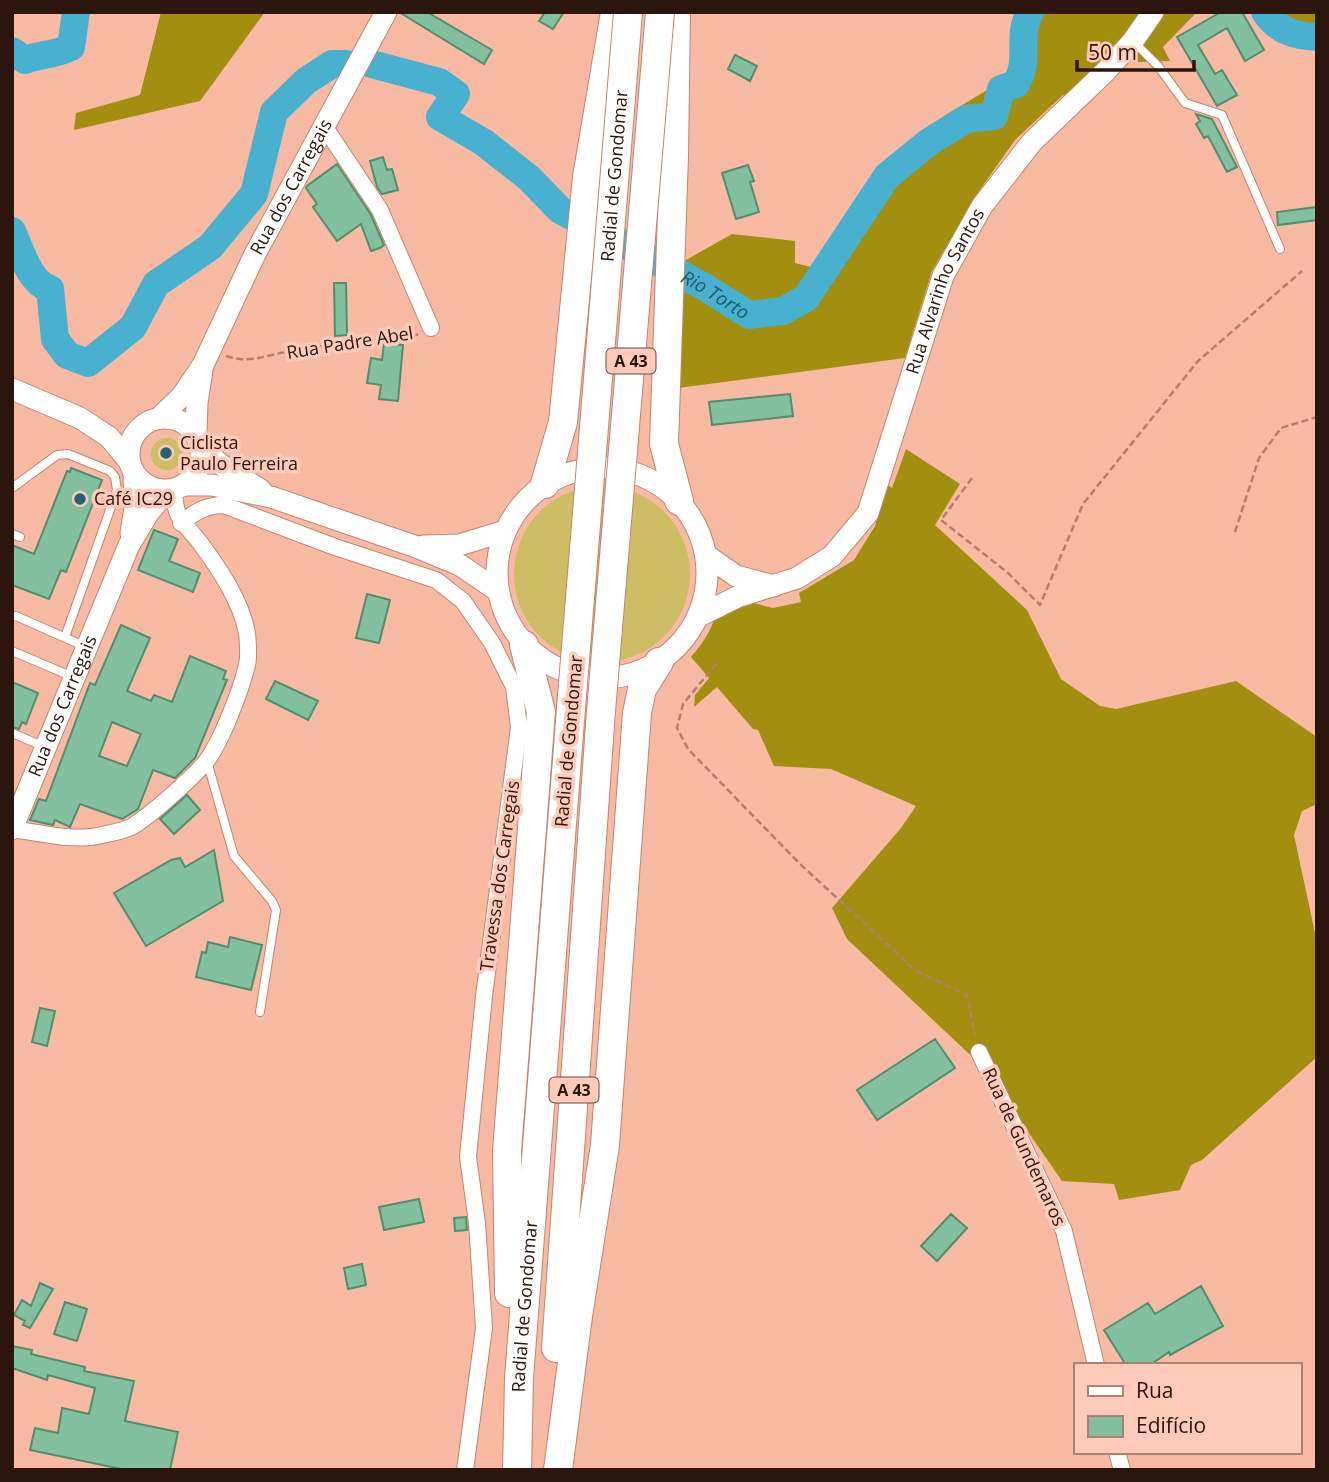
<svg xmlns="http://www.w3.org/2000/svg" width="1329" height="1482" font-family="'Open Sans',sans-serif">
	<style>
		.green { fill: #cdbd64 }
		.forest { fill: #a28f10 }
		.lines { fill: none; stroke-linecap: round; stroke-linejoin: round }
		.river { stroke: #47b1cf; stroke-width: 28 }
		.building { fill: #83c09f; stroke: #528e6e; stroke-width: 2; fill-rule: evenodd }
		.lane-casing { stroke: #c18571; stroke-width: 10 }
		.street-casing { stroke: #c18571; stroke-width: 18 }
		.secondary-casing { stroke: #c18571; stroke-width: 23 }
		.highway-casing { stroke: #c18571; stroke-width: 30 }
		.path { stroke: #b1806f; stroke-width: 2.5; stroke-dasharray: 7 3.5; stroke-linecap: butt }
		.lane { stroke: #fff; stroke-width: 8 }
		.street { stroke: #fff; stroke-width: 16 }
		.secondary { stroke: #fff; stroke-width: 21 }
		.highway { stroke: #fff; stroke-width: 28 }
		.highway-bridge-casing { stroke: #c18571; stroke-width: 30; stroke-linecap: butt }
		.highway-bridge { stroke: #fff; stroke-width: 28 }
		.poi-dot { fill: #1f6375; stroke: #fecab9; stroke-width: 2.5 }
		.labels { text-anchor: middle; stroke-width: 7; stroke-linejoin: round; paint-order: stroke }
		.shield { fill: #fecab9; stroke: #6b4b41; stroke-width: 2 }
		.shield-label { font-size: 16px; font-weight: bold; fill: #2c150d }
		.street-label { font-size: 18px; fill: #2c150d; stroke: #fecab9 }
		.poi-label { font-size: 18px; fill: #2c150d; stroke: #fecab9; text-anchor: start }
		.water-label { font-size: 19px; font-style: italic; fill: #205a6a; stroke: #fecab9 }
	</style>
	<rect width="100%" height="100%" fill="#f9baa4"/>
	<path class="green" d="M151 454a16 16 0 1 1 32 0a16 16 0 1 1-32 0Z
		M514 574a88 88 0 1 1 176 0a88 88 0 1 1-176 0Z"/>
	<path class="forest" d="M161,12H265L200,101L74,130L76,113L140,95Z
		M1024,12H1197L1163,47L1170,61L1106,63L1071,100L1063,95L1015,140L977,194L932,271L905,358L678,388L686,260L732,234L795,241V263L811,267L822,285L890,180L905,146L944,116L1017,72L1018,22Z
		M1269,12H1317V47L1280,24Z
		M906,449L960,484L935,525L1027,610L1061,679L1100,706L1116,709L1236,681L1317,737V804L1302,811L1294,835L1315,933L1317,935V1057L1202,1160L1191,1165L1180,1190L1119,1200L1114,1184L1062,1181L983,1067L847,939L832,908L901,828L916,806L831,769L774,766L758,730L753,729L717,687L694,707L695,695L709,678L691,657C708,638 718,618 719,594L773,608L801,602L799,593L854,560L875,526L888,485L892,488Z"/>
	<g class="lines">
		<g class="river">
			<path d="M1265,12C1278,31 1295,36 1317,37"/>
			<path d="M12,51L25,60C41,54 56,55 71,47L76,12"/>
			<path id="s1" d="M368,63L439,82L456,94L440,117L483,142L529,178L560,210L703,286L749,315L783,311L806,298L887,176L929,142L966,119L994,116L1001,89L1016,84C1031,59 1016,39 1030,12"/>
			<path d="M12,231C21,251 29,282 50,289L55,339L67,355L88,363L133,327L156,284L210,247L254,194L274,112L306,81L332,64H346"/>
		</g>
	</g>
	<path class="building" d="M399,12H427L492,50L484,64Z
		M545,12H564L553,29L539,21Z
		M1221,12H1242L1264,50L1245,61L1227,28L1198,45L1215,74L1222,70L1237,95L1217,106L1177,37Z
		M735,55L757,66L750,81L728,69Z
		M1196,114L1212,119L1237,167L1227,172L1208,136L1204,138L1196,124L1200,121Z
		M383,157L387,170L392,169L398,190L382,194L377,187L370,161Z
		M337,164L371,215L384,245L380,248L371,251L361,224L337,241L313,207L317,204L306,188L307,186Z
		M748,165L754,181L750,182L759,212L736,219L722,173Z
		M1317,207V220L1278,225L1277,212Z
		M334,283H346L347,335L335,336Z
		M384,343L403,345L398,401L379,399L381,385L367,383L371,358L382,360Z
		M790,394L793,416L712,425L709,402Z
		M71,468L102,480L66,572L61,570L49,599L12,585V545L34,554L67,471L70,472Z
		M154,530L178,539L169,561L200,573L193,592L138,570Z
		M367,594L390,600L379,643L356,638Z
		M121,625L150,638L127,691L151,701L154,695L172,702L190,656L226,671L223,679L227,680L195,758L175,778L153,770L138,809L122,819L80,804L70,827L55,820L53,825L30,820L39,799L46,801L90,683L95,685ZM112,722L141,734L127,766L99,756Z
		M275,681L318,701L308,720L266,699Z
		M12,682L38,693L26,724L22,722L19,729L12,727Z
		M187,795L200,810L174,834L160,819Z
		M214,850L223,901L146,946L114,893L171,860L180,858L185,867Z
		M230,937L262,945L251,990L196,977L202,952L206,953L208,942L228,947Z
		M40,1008L55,1011L47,1046L32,1042Z
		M935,1039L955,1068L877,1120L857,1090Z
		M419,1199L424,1222L384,1230L379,1207Z
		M951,1214L967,1228L937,1261L921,1246Z
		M466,1217L467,1230L455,1231L454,1218Z
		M362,1264L366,1285L348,1289L344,1268Z
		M40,1283L53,1289L30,1328L23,1325L25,1321L14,1315L22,1300L31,1306Z
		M1201,1286L1223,1326L1170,1355L1169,1352L1150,1365H1126L1104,1330L1148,1303L1155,1314Z
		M65,1302L87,1309L77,1341L54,1334Z
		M12,1346L32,1350L31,1354L85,1367L84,1371L134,1381L125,1421L178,1432L170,1470H126L30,1450L35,1428L58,1433L62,1408L89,1414L95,1388L48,1375L47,1380L12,1368Z"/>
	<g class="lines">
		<g class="lane-casing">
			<path id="lane" d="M1133,41L1158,66L1185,103L1222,115L1280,249
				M12,488L57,455L68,454L110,471L115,477L117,490L65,637
				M12,534L20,537
				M12,617L16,616L86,647
				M12,651L73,677
				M12,733L45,747
				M207,761L234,856L272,901L276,910L260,1012"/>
		</g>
		<g class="street-casing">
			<path id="street" d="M324,126L380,210L431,328
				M181,523C195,512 206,505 224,505L335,547L436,580L463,601L492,643L514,687L519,727L484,996L468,1157L477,1223L484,1328L465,1470
				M12,829C41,833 74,842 102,835C111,833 124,831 133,826C152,814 190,780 205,763C221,743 241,690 247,665C249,656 248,643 247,633C241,601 220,570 201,544C183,520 175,522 174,489
				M979,1052L1064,1231L1096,1365
				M1117,1452L1122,1470"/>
		</g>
		<g class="secondary-casing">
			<g id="secondary">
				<path d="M12,389L80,418L109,437L129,461"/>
				<circle cx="165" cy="454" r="36"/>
				<path id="s2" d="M159,418L182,396L203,365L255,254L386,12"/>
				<path d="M196,434L197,403L202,370"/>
				<path d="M202,448L220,464L261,490"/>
				<circle cx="602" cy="573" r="105"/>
				<path d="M185,485H212L271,497L414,546L460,565L498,591"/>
				<path d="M131,533L135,508L134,474"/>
				<path d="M423,546L459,545L505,531"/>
				<path d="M706,555L736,576L774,586"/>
				<path id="s3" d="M699,616L737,597L797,578L832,556L868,513L943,276L982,206L1032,142L1105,72L1133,41L1153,12"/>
				<path id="s4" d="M12,829L129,545L149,512L167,491"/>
			</g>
		</g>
		<g class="highway-casing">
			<g id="highway">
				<path d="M676,12L674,156L664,444L679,501"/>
				<path d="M545,484L563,422L587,177L615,12"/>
				<path d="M509,1293L507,1151L541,712L524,645"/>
				<path d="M556,1348L601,711"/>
				<path id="s5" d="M517,1470L519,1378L571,708"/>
				<path d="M558,1470L578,1316L605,1145L637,713L642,689L659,662"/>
			</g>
		</g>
		<path class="path" d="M226,356C249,364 267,355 290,351C330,343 371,341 411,338L418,334
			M972,478L941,520L1008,573L1040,605L1083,504L1198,361L1302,271
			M1235,532L1259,458L1281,428L1317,417
			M717,663L683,704L677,728L688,749L799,863L916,971L967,995L975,1036"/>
		<use href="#lane" class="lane"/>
		<use href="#street" class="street"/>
		<use href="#secondary" class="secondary"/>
		<use href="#highway" class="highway"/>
		<g class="highway-bridge-casing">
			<g id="highway-bridge">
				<path id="s6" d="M571,708L628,12"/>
				<path d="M601,711L660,12"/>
			</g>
		</g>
		<use href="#highway-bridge" class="highway-bridge"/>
	</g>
	<g class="poi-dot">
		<circle cx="166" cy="453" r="7"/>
		<circle cx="80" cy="499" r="7"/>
	</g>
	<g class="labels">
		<g class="shield">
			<rect x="606.5" y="348.5" width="49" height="25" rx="5"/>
			<rect x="549.5" y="1077.5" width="49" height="25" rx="5"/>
		</g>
		<g class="shield-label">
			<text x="631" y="367">A 43</text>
			<text x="574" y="1096">A 43</text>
		</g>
		<g class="street-label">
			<text dy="6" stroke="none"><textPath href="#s6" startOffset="534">Radial de Gondomar</textPath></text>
			<text dy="6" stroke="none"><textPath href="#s2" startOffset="268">Rua dos Carregais</textPath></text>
			<text dy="6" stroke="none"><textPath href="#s3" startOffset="438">Rua Alvarinho Santos</textPath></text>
			<text transform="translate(350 343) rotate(-9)" y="6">Rua Padre Abel</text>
			<text dy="6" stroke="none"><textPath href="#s4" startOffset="133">Rua dos Carregais</textPath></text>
			<text transform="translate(569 741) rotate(-85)" y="6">Radial de Gondomar</text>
			<text transform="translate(500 876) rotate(-82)" y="6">Travessa dos Carregais</text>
			<text transform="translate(1024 1147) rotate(65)" y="6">Rua de Gundemaros</text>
			<text dy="6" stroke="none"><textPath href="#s5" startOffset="164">Radial de Gondomar</textPath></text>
		</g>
		<g class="poi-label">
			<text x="180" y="449">Ciclista<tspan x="180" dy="21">Paulo Ferreira</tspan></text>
			<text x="94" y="505">Café IC29</text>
		</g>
		<g class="water-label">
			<text dy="7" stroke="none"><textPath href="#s1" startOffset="452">Rio Torto</textPath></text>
		</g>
	</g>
	<rect width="1329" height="1482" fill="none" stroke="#2c150d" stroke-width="28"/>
	<rect x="1074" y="1363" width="228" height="91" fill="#fecab9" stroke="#aa8274" stroke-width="2"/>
	<rect x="1088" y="1386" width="35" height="10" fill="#ffffff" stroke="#aa8274" stroke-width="2"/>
	<text x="1136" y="1398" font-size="21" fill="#2c150d">Rua</text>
	<rect x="1088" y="1416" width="35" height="21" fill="#83c09f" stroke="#aa8274" stroke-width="2"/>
	<text x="1136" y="1433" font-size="21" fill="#2c150d">Edifício</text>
	<path d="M1077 60v10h117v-10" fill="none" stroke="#2c150d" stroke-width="3.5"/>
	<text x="1088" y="60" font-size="21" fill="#2c150d" stroke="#fecab9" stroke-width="5" paint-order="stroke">50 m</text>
</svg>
